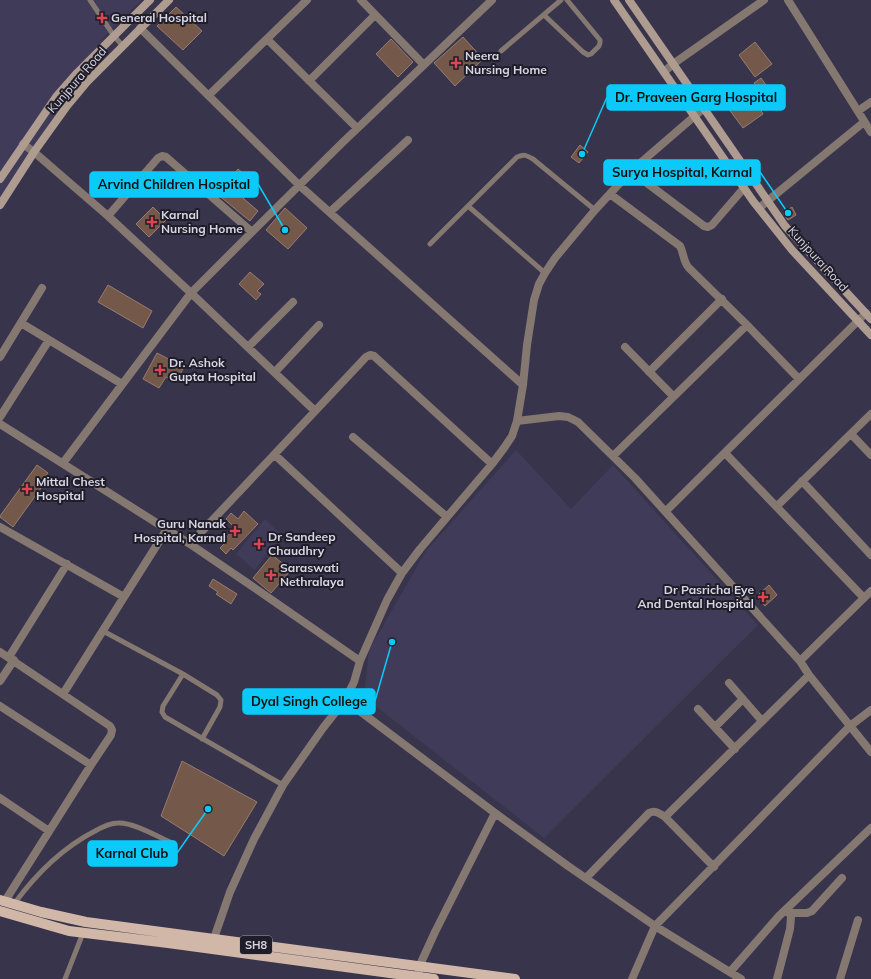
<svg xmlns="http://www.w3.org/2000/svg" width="871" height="979" font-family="Mulish,sans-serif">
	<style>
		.built { fill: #403b59 }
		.building { fill: #74594b; stroke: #987b6c }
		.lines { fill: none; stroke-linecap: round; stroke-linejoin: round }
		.lane { stroke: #847871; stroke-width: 5 }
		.street { stroke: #847871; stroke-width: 8 }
		.secondary { stroke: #af9c90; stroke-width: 8 }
		.primary { stroke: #d0b7a8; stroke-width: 10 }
		.health-dot { fill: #e0444e; stroke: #1f1d28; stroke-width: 1.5 }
		.labels { text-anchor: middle; stroke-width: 4; stroke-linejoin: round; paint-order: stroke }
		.shield { fill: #1f1d28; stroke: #a09eac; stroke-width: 1 }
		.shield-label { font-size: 11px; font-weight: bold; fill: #d7d5e4 }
		.poi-label { font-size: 12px; font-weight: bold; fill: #d7d5e4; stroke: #1f1d28; text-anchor: start }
		.street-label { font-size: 12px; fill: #d7d5e4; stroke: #1f1d28 }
		.leader { fill: none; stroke: #0bcafa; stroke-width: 1.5 }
		.callout-dot { fill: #0bcafa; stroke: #1f1d28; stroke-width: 1.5 }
		.callout { fill: #0bcafa; stroke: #0bcafa; stroke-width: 1.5 }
		.callout-label { font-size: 13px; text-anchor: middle; font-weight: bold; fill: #111 }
	</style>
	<rect width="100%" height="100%" fill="#38344c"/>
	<path class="built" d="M0,0H142L105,36L0,212Z
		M516,450L571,509L613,465L758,625L544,838L364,697L369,650L426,551Z
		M265,519L281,535L255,570L236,554Z"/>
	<path class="building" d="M176,7L202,31L183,50L157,26Z
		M463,37L483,59L455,86L434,63Z
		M391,39L413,62L398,77L376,54Z
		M755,42L772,64L755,77L739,55Z
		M761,78L775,98L760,109L763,114L743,128L728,108L757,87L754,83Z
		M580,145L588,152L579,163L571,157Z
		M238,169L255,183L243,198L258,211L250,221L217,194Z
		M153,207L166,220L149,237L136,224Z
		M792,207L796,215L788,220L783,213Z
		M285,208L307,228L288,249L266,230Z
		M250,272L264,284L257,291L261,294L256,300L239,284Z
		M108,285L152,311L143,328L98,302Z
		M157,353L184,367L176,382L166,377L159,388L143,379Z
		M37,465L48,473L38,486L41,488L13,527L0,517V516Z
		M244,511L258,524L233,550L231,548L226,554L220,548L226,542L224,540L235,528L226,519L231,513L238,519Z
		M272,555L291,570L271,593L253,578Z
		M213,579L237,594L231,604L216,594L218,592L209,586Z
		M769,585L777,595L765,606L757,596Z
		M182,761L257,802L224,856L161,816Z"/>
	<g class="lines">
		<path class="lane" d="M90,0L114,36L123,46
			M544,15L583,52L588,55L591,54L599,46L600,43V40L567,0
			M501,51L561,0
			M468,206L545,273
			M430,244L517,157C524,154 526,155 533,159L595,210
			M103,631L183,674L217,695L221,700L220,707L202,739
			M183,674L163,706L162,712L165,717L283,785
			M14,904C36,874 62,848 95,831C102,827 110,823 118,823C133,822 158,837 172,843
			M65,979L83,933"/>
		<path class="street" d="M361,0L424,65
			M788,0L871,132
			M140,28L299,185L523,385
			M267,39L357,128
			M664,72L673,64L764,0
			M309,81L375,15
			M209,95L307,0
			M858,111L871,102
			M23,144L34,152L108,216L191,293L315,411
			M631,171L700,223L704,226L708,227L712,225L744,188
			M610,194L680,246C684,253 683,262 689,268L747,325L799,379
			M759,208L864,122
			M330,212L408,140
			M108,216L158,158L162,156L166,157L252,232
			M21,323L122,384
			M248,347L293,302
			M625,347L673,396
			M0,357L42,288
			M275,372L319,325
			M649,372L722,299
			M0,417L49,340
			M517,421L559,416L568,417L578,422L635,478L800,661L809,675L871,752
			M0,424L190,544L259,591L360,661
			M851,434L871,455
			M353,437L447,517
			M725,453L864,598
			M275,455L402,573
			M613,456L747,325
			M63,463L191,293L252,232L342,143L492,0
			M802,481L871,555
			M777,506L871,414
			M666,511L866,313
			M0,527L124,597
			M190,544L366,357L370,355L374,356L492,464
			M0,652L110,726L112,730L111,735L91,765L5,901
			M9,657L67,564
			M800,661L871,591
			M0,681L14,660
			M729,683L762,721
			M63,694L124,597L167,529
			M345,700L495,813L568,866L655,926L741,979
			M0,706L91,765
			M698,709L735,749
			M715,727L743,699
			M0,798L49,831
			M665,817L809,675
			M586,878L649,813C655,810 659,813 665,817L714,867
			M789,913H807L812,911L842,878
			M212,944L230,892L254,839L283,785L323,728L345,700L354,682L360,661L387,600L402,573L420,549L492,464L504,448L512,436L517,421L523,385L527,345L534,300L539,284L545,273L555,258L595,210L631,171L704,108
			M419,972V967L435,932L495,813
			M730,972L779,916L871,828
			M632,979L655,926L850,726L871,710
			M777,979L790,929L791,917L788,908
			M840,979L858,920"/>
		<path class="secondary" d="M614,0L753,201L792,250L871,335
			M629,0L785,226L871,319
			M0,179L56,97L77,73L150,0
			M0,205L34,152L67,106L87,82L169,0"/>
		<path class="primary" d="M0,900L41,912L86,922L515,979
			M0,911L69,931L168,943L434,979"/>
	</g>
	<g class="health-dot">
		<path d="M100 12h4v4h4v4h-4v4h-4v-4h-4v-4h4z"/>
		<path d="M454 57h4v4h4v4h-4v4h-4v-4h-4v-4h4z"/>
		<path d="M150 216h4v4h4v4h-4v4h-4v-4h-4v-4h4z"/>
		<path d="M158 364h4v4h4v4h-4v4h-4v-4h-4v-4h4z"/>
		<path d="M25 483h4v4h4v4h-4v4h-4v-4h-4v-4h4z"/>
		<path d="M233 525h4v4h4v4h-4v4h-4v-4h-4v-4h4z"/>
		<path d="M257 538h4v4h4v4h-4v4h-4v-4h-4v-4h4z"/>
		<path d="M269 569h4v4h4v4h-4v4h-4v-4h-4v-4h4z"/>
		<path d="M761 591h4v4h4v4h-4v4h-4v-4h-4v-4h4z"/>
	</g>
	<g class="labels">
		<rect class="shield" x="240" y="936" width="32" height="18" rx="3"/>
		<g class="shield-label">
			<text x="256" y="949">SH8</text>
		</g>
		<g class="poi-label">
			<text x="111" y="22">General Hospital</text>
			<text x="465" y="60">Neera<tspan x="465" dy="14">Nursing Home</tspan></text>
			<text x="161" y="219">Karnal<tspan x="161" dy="14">Nursing Home</tspan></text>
			<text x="169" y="367">Dr. Ashok<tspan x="169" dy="14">Gupta Hospital</tspan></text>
			<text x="36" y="486">Mittal Chest<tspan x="36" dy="14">Hospital</tspan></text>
			<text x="226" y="528" text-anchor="end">Guru Nanak<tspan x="226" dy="14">Hospital, Karnal</tspan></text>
			<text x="268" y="541">Dr Sandeep<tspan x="268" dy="14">Chaudhry</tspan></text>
			<text x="280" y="572">Saraswati<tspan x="280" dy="14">Nethralaya</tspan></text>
			<text x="754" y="594" text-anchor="end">Dr Pasricha Eye<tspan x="754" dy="14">And Dental Hospital</tspan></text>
		</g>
		<g class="street-label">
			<text transform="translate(77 80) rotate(-49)" y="4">Kunjpura Road</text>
			<text transform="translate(818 259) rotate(48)" y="4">Kunjpura Road</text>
		</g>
	</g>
	<path class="leader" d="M582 154L607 97M788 213L760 172M285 230L258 184M392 642L375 701M208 809L177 853"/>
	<g class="callout-dot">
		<circle cx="582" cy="154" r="4"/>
		<circle cx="788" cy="213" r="4"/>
		<circle cx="285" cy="230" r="4"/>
		<circle cx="392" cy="642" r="4"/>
		<circle cx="208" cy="809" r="4"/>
	</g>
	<g class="callout">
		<rect x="607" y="85" width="178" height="25" rx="4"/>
		<rect x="604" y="160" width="156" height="25" rx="4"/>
		<rect x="90" y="172" width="168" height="25" rx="4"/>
		<rect x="243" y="689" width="132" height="25" rx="4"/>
		<rect x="88" y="841" width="89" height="25" rx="4"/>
	</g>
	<g class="callout-label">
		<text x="696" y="102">Dr. Praveen Garg Hospital</text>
		<text x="682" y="177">Surya Hospital, Karnal</text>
		<text x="174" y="189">Arvind Children Hospital</text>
		<text x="309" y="706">Dyal Singh College</text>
		<text x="132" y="858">Karnal Club</text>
	</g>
</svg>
